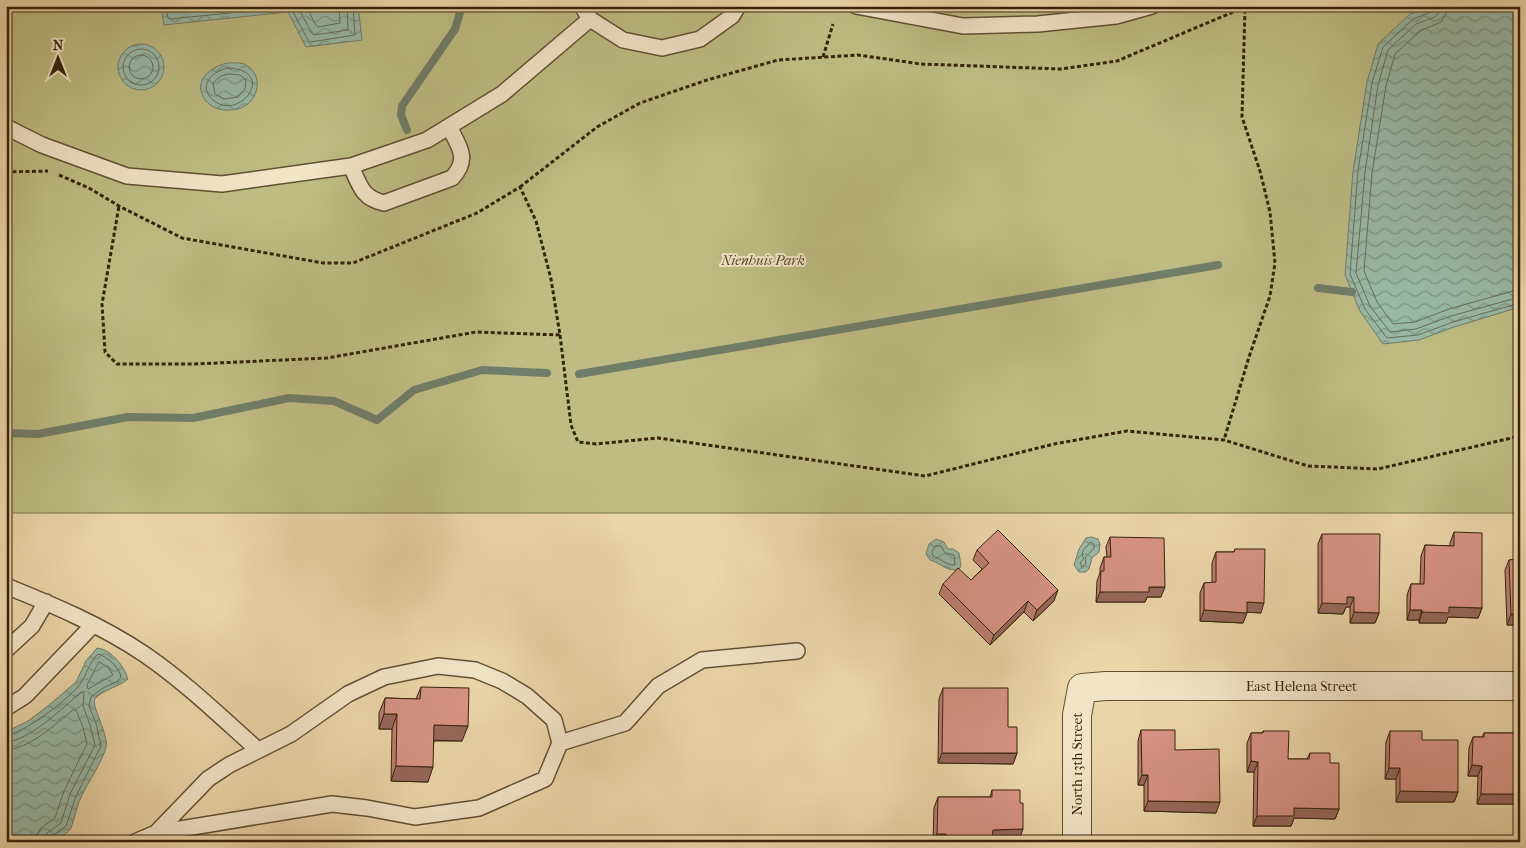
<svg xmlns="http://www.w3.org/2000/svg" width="1526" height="848" font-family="'IM FELL French Canon',serif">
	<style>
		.green { fill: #bebc83; stroke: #7a7046 }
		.water { fill: url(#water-waves); stroke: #707d68 }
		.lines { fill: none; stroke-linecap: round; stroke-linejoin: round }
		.shore { stroke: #666e58; stroke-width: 1 }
		.stream { stroke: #707d68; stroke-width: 8 }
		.service-casing { stroke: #625032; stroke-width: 18 }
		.minor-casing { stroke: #625032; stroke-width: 30 }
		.path { stroke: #35230a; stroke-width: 3; stroke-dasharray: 4 2.5; stroke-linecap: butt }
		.service { stroke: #f2e4c7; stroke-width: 15 }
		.minor { stroke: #f2e4c7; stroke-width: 28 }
		.wall { fill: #ba7e72; stroke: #35230a }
		.shaded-wall { fill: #97675c; stroke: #35230a }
		.building { fill: #d89384; stroke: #35230a }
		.labels { text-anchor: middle; stroke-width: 4; stroke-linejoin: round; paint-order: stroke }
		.park-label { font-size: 14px; font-style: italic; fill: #574928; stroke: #f2e4c7 }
		.street-label { font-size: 14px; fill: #35230a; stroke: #f2e4c7 }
	</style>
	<defs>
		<pattern id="water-waves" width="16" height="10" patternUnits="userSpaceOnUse" patternTransform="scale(1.25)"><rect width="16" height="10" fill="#98b9a7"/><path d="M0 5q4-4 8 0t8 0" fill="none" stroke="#7d9686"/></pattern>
	</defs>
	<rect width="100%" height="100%" fill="#ebd6a9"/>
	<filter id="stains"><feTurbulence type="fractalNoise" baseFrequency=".004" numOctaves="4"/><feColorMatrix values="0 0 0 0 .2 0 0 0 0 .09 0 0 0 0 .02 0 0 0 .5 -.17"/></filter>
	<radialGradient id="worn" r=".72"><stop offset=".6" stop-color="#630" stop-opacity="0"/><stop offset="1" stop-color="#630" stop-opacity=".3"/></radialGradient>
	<path class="green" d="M6,6H1520V513H6Z"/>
	<path class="water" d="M161,6H358L362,40L306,47L288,12L164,25Z
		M1435,6H1520V307L1454,327L1419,340L1383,344L1360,311L1345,275L1353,171L1367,82L1378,44L1410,14Z
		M118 67a23 23 0 1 1 46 0a23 23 0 1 1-46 0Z
		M227,63C233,63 241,62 246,65C264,75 259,101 241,108C237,110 231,110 226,110C219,110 211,107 206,101C191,82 210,67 227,63Z
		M1091,537L1098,539L1100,544L1099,552L1092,558L1089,569L1086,572H1079L1074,565L1079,549L1086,538Z
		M936,539L944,542L948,549H953L959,553L961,566L959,569C948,573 941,563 930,560L926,554L929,544Z
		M97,648C112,650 124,666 128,679C119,687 102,690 95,699C91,706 109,735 106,747C104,758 88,783 82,795C77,805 75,817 71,828C57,848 27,842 6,842V732L28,721L48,706L76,682L86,661Z"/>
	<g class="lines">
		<path class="shore" d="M166,6L168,18L170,19L289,7L292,10L308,40L310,42L355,35L353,6
			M173,6V11L176,12L234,6
			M297,6L312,33L314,35L348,30L347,6
			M306,6L316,25L318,27L340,23L339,6
			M1433,6L1431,12L1413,19L1383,47L1372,83L1358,171L1350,274L1365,309L1387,338L1418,335L1453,322L1520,303
			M1439,6V12L1435,17L1416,24L1388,50L1378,85L1365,172L1356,273L1370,306L1390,332L1416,329L1451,316L1520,297
			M1447,6L1446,14L1441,22L1420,31L1395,54L1386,86L1372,173L1364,271L1377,302L1393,324L1415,322L1449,309L1520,289
			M123 67a18 18 0 1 1 36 0a18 18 0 1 1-36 0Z
			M129 67a12 12 0 1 1 24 0a12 12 0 1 1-24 0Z
			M228,68C279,70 239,123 213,100C197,86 212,71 228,68Z
			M229,74L240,75L246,80L245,89L238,97L224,99L215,94L213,83L221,76Z
			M1091,542L1094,544V548L1085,558L1086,564L1082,567L1080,563L1084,558L1082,556L1083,551Z
			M936,546H941L945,553L954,555L955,565C947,566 940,558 933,556L932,552Z
			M99,662L108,667L113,675L88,689L87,686Z
			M6,736C22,734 71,698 80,684C87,675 89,662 98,654C108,657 119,667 121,677L118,681L103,688L91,697L89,706L96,723L101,746L76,796L66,826L52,836L50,842
			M6,742C29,741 64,707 81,692L84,693L83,706L90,725L95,745L70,794L61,823L47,833L44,842
			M6,750C29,749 56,724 73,710H76L83,727L87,744L64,791L55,818L41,828L37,835L36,842"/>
		<path class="stream" d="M407,130L401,115L402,106L455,29L462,6
			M1318,288L1352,292
			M579,374L1218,265
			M6,433L38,434L128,417L193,418L289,398L334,401L377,420L414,390L482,370L547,373"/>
		<g class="service-casing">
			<path id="service" d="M582,6L590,19L623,40L662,48L700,39L732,16L738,6
				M856,6L963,26L1038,24L1116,16L1152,6
				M6,127L42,145L127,176L222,184L351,166L427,140L502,94L590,19
				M351,166C360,186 362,198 384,203L452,178C470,159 459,146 449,127
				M6,586C53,605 101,625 144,654C185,682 221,717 258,750
				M6,650L32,626L46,602
				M6,708L25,696L93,625
				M560,743L625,723L658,686L702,660L797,651
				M135,842L156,833L332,804L367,808L415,817L479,808L545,779L560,743L554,720L527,696L502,681L475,670L438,666L384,677L348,694L291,734L229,765L208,779L156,833"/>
		</g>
		<g class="minor-casing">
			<g id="minor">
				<path id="s1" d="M1077,842V715L1082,688L1106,686H1520"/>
			</g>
		</g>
		<path class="path" d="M823,57L833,24
			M6,172L48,171
			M59,175L89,188L119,206L182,238L323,263H353L477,213L520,187L536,221L551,279L560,335L476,332L327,358L195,364H117L105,352L102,304L119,206
			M520,187L597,127L640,103L707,80L778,60L858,55L921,64L1061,69L1117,61L1245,7L1242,117L1260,171L1270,212L1275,263L1270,296L1249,357L1224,440
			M560,335L571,425L578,442L596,444L658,438L925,476L1054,444L1127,431L1224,440L1308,466L1378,469L1520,436"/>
		<use href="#service" class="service"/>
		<use href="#minor" class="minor"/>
	</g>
	<path class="wall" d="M1454,532L1482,608L1478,618L1448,617L1446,623H1419V620H1407V595L1411,584H1420L1421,556L1425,545L1450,546V543Z
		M1322,534L1379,613L1375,623H1350V607H1346L1343,614L1318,613V544Z
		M1110,537L1161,597H1147L1145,602H1096L1097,581L1100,573V568L1104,557H1107L1106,547Z
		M1235,549L1261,613L1247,612L1243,623L1200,621V593L1204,583H1212V563L1216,552H1234Z
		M977,550L1054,601L1033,621L1024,612L990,645L939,594L943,584L971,580L982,569L973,560Z
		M1520,559V625H1507L1505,570L1509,560Z
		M421,687L462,741H434L428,782L391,781L392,729H379V713L385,698L416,699Z
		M943,688L1008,727L1017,753L1013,764L938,763L939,699Z
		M1141,730L1175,750L1216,813L1144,811V785H1138V741Z
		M1263,731L1288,759H1307L1310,753L1330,763L1339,809L1335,819L1294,818L1291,826H1253L1254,772H1247V743L1251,733H1262Z
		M1390,731L1422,740L1458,792L1454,802H1396V779H1385L1386,742Z
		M1484,733H1520V804H1477L1478,776H1468L1469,748L1473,737H1482Z
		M992,790L1019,840H996V842H933L934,808L938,797H990Z"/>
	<path class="shaded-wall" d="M1149,587H1165L1161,597H1147L1145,602H1096L1100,592Z
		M1058,590L1054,601L1033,621L1037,610Z
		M1347,597H1354L1350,607H1346L1343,614L1318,613L1322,603Z
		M1028,601L1024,612L990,645L994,635Z
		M1247,602L1264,603L1261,613L1243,612Z
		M1449,607L1482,608L1478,618L1448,617L1446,623H1419L1422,612Z
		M1204,610L1247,613L1243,623L1200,621Z
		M1410,610H1422L1419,620H1407Z
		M1354,612L1379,613L1375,623H1350Z
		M1511,614H1520V625H1507Z
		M384,714H397L392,729H379Z
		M434,725L468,726L462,741L429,740Z
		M942,753H1017L1013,764L938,763Z
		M1251,761L1258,762L1254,772H1247Z
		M1472,765L1482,766L1478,776H1468Z
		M396,766L433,767L428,782L391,781Z
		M1389,768H1400L1396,779H1385Z
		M1142,775H1148L1144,785H1138Z
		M1400,791L1458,792L1454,802H1396Z
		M1481,794H1520V804H1477Z
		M1148,801L1220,802L1216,813L1144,811Z
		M1294,808L1339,809L1335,819L1294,818L1291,826H1253L1257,816Z
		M1023,829L1019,840H989L993,830Z
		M937,834H946L944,842H934Z"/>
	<path class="building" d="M998,530L1058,590L1037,610L1028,601L994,635L943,584L958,568L971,580L989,563L977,550Z
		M1454,532L1482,533V608L1449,607V613L1422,612V610H1410L1411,584H1424L1425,545L1454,546Z
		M1322,534H1380L1379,613L1354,612V597H1347V604L1322,603Z
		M1110,537L1164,538L1165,587H1149V592H1100L1101,571H1104V557H1111Z
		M1235,549H1265L1264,603L1247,602V613L1204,610V583L1216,582V552H1234Z
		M1520,559V614H1511L1509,560Z
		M421,687L469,688L468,726L434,725L433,767L396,766L397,714H384L385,698L420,699Z
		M943,688H1008V727H1017V753H942Z
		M1141,730H1175V750L1219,749L1220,802L1148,801V775H1142Z
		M1263,731H1289L1288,759H1309L1310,753H1330V763H1339V809L1294,808V816H1257L1258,762L1251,761V733H1263Z
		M1390,731H1422V740H1458V792L1400,791V768H1389Z
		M1484,733H1520V794H1481L1482,766L1472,765L1473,737H1484Z
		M992,790H1020V803H1023V829L993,830L992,837H996V842H946V834H937L938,797H992Z"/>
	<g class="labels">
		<g class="park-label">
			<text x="763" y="265">Nienhuis Park</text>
		</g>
		<g class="street-label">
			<text dy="5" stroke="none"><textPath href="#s1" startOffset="374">East Helena Street</textPath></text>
			<text dy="5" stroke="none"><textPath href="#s1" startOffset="78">North 13th Street</textPath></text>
		</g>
	</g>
	<rect width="1526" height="848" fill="none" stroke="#ebd6a9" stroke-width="25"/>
	<rect x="8" y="8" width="1511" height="833" fill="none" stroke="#35230a" stroke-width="2.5"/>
	<rect x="12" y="12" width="1501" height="823" fill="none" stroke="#35230a"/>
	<g transform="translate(58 58)" stroke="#f2e4c7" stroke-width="4" paint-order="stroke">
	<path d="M0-4L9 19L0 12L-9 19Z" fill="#35230a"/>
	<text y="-8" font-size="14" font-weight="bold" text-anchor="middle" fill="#35230a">N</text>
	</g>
	<rect width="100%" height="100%" filter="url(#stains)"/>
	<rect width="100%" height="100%" fill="url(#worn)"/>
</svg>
